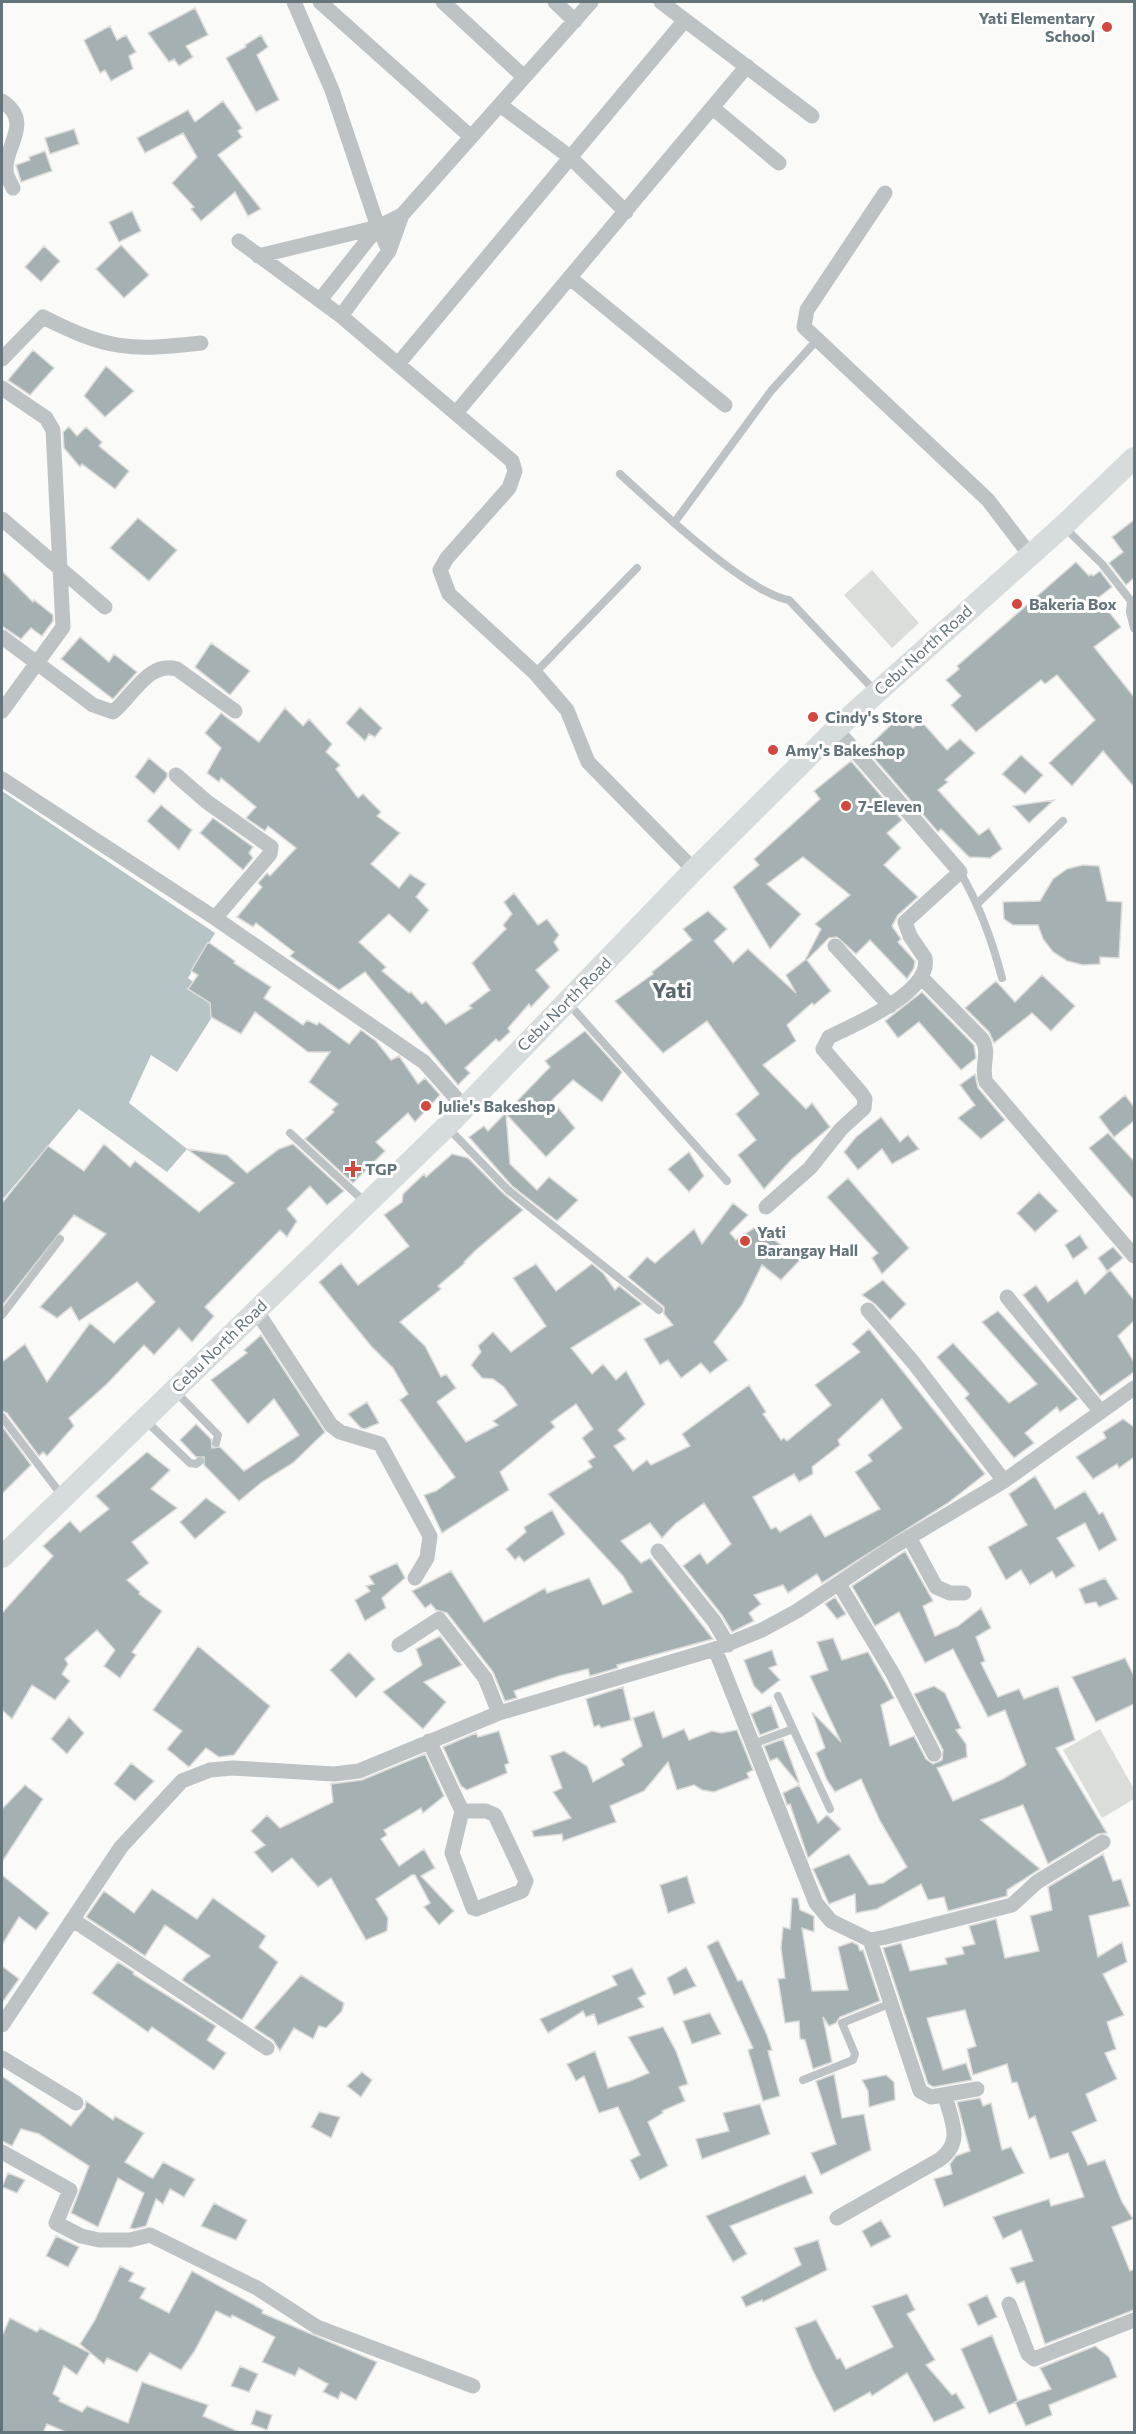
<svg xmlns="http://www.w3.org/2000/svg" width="1136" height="2434" font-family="Commissioner,sans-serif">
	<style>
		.green { fill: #dbded8 }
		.water { fill: #b6c4c5 }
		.building { fill: #a5b0b2; stroke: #dcdcda; stroke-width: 1.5; fill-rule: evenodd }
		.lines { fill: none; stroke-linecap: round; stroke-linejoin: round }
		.service { stroke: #bdc3c5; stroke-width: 8 }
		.minor { stroke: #bdc3c5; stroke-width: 15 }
		.primary { stroke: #d6dbdc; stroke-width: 22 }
		.poi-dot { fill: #d3473e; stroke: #fff; stroke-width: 2 }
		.labels { text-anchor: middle; stroke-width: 6; stroke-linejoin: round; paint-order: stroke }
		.poi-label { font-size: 16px; font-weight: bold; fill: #63747a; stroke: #fff; text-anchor: start }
		.street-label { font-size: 16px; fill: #63747a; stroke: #fff }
		.district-label { font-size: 22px; font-weight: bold; fill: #59676c; stroke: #fff }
	</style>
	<rect width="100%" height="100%" fill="#fafaf8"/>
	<path class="green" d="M872,570L919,623L892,648L844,595Z
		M1100,1729L1134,1789V1799L1102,1818L1063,1750Z"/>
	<path class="water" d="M2,791L215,933L188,978L221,1003L177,1072L151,1055L129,1103L187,1149L167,1172L79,1109L2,1200Z"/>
	<path class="building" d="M195,8L208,35L186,46L193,57L179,66L174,59L169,62L148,33Z
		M110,26L117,40L126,35L136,52L129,56L133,69L111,81L105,70L100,73L84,40Z
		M261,35L268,47L257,55L279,100L256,112L226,58L246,47L245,45Z
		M223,101L242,128L238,131L242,137L218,155L261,209L248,216L235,192L201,221L191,209L194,207L172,183L197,157L183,133L145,153L137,138L188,110L195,122Z
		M74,129L79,144L50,154L45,138Z
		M45,151L52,171L21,182L16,165L30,160L29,157Z
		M132,211L141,231L119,242L109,222Z
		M121,245L149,275L124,298L96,269Z
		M44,246L60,261L41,282L25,267Z
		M33,350L54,368L30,395L8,380Z
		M106,366L134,391L105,417L84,396Z
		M69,427L77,436L86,427L102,442L99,446L129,471L115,489L82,464L80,467L64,448L63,432Z
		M138,518L177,550L149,581L110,548Z
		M1134,520V578L1126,585L1109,563L1123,552L1112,537Z
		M1076,562L1089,576L1091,574L1093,576L1100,571L1112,587L1098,598L1121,627L1094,647L1134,697V787L1103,751L1072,786L1049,763L1095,720L1057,675L1045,684L1041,680L976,732L951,705L961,696L946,680L959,669L957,666Z
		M2,571L33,602L34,600L53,615V621L42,636L31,628L21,639L2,626Z
		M80,637L109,662L114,654L137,672L113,699L61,659Z
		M211,643L250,671L230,695L195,667Z
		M360,707L382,728L375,737L369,734L365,741L346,723Z
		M285,708L303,726L309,719L332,744L326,752L340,765L336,769L358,798L363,794L381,812L377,816L400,833L371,864L399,888L410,874L426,884L416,897L429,910L410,933L389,914L359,942L386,967L382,971L409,993L411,992L422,1004L426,1001L446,1024L472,1008L469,1006L490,990L472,963L506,929L503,925L512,914L504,902L514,893L538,925L547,919L559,935L554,942L559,950L536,970L550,987L531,1007L529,1004L508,1028L510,1032L499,1042L496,1039L465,1068L470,1073L458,1085L365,972L339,990L290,956L294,952L256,923L253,927L237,917L262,887L258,883L267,873L270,876L296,848L268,826L265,831L246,818L256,807L221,778L219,782L207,773L221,748L205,733L221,713L259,742Z
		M900,716L913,728L921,721L947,750L960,739L975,753L945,780L948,782L938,790L979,835L989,828L1002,849L990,858L969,857L941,829L938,832L866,749Z
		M1021,755L1043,775L1025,794L1002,774Z
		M149,758L167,773V777L154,794L135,777Z
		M851,761L902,820L887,833L901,848L884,865L918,897L898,915L892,926L901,939L898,942L915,961L914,968L907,979L870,940L856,954L837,937L829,938L807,960L831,991L814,1005L812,1003L787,1025L796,1041L763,1065L806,1109L812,1103L830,1127L792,1159L764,1189L738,1155L756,1140L736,1114L759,1094L707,1021L663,1053L615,1001L653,974L652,972L692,940L683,929L708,911L727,929L714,941L733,963L748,949L796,993L786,975L805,960L821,929L815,924L850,895L803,857L767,884L801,914L770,949L733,887L759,865L754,859L820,799L814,791Z
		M1054,800L1029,823L1013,806Z
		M161,805L192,830L179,850L147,821Z
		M213,818L253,847L249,853L253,858L243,870L200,833Z
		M1083,865L1099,866L1107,901L1122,902L1119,958L1100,957V964L1083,965L1067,961L1053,952L1043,939L1038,925H1013L1004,919L1003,902L1040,901L1053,879L1067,869Z
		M208,942L235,961L234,963L271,987L264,998L303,1025L307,1020L317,1025L319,1022L349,1044L361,1030L376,1041L391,1060L399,1056L418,1084L425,1078L440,1095L415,1122L408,1113L376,1142L385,1151L353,1183L305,1139L334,1112L332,1110L338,1104L309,1082L330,1052H308L255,1012L241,1034L211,1017L210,1003L188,989L198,975L191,971Z
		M1042,975L1075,1006L1051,1031L1032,1013L994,1043L989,1032L965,1008L996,981L1015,1002Z
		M922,992L974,1045L976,1058L961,1070L919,1022L898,1038L885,1021Z
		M585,1031L622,1072L602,1102L573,1080L552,1100L575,1128L546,1157L506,1114L510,1164L537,1190L549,1177L578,1200L557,1221L512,1186L469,1137L484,1126L488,1131L550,1067L545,1061Z
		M975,1074L978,1088L1005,1120L981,1139L958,1118L975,1105L960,1085Z
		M1125,1095L1134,1107V1121L1114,1137L1099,1117Z
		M881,1117L900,1142L908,1135L919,1149L892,1164L882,1149L858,1170L844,1152L856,1137Z
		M1108,1133L1134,1161V1200L1089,1148Z
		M104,1144L130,1167L135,1161L199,1212L234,1183L187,1149L227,1155L247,1173L279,1149L293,1144L344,1191L327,1205L310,1186L287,1209L297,1221L287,1237L280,1230L205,1307L214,1316L192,1342L179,1328L154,1355L144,1345L107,1384L69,1418L74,1426L47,1456L43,1452L39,1456L7,1413L2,1411V1362L25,1344L47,1382L90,1323L114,1343L155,1302L137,1282L79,1321L71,1307L57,1318L40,1307L106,1234L74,1215L2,1306V1203L48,1146L84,1171Z
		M689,1152L704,1176L689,1192L668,1169Z
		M452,1154L468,1158L504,1194L523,1210L476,1250L464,1262L465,1263L438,1286L441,1289L400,1322L425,1346L441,1377L446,1374L456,1388L437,1402L466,1442L498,1425L493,1421L517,1405L504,1387L493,1379L482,1378L471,1365L481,1352L478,1346L493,1332L511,1352L546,1326L513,1278L536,1264L556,1291L592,1264L603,1273L615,1290L619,1286L642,1304L571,1348L592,1374L603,1364L616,1380L626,1371L645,1404L618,1430L626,1439L614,1446L633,1471L647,1460L651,1465L690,1446L682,1434L749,1385L766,1412L763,1414L781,1440L784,1438L787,1441L831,1405L815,1385L860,1352L852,1344L869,1329L985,1474L948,1503L822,1583L817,1574L788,1593L783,1585L754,1595L761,1604L749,1613L754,1621L732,1632L722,1615L683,1566L700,1553L707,1564L731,1544L704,1503L675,1524L662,1538L650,1523L621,1541L641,1563L650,1558L713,1639L617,1665L618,1668L590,1676L588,1669L559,1676L514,1691L517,1698L505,1701L493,1672L447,1613L436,1610L431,1604L425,1608L412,1591L451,1571L484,1622L545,1588L547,1593L589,1578L603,1605L632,1592L623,1576L548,1494L592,1467L588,1461L595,1457L582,1438L593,1429L576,1404L551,1422L555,1427L500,1472L509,1490L442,1533L424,1495L436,1491L455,1477L400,1400L408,1394L393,1368L371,1346L319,1282L341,1263L358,1285L409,1246L384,1215L402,1202L403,1194L424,1174L426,1177ZM882,1399L902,1428L868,1455L872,1461L855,1472L880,1509L825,1537L811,1514L780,1532L776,1527L771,1529L753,1497L794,1474L799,1482L813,1474L812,1467L840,1445L838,1440Z
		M848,1178L909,1248L882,1274L872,1258L878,1253L827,1197Z
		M1039,1192L1058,1211L1035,1232L1017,1213Z
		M733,1203L748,1215L730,1233L736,1240L757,1226L800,1260L781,1280L762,1265L742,1305L714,1342L728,1360L710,1373L701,1363L681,1378L668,1360L660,1365L644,1339L673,1325L664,1314V1307L628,1277L647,1257L655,1263L694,1229L702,1244Z
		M1080,1235L1088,1248L1073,1259L1065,1245Z
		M1113,1247L1123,1258L1107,1271L1098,1258Z
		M1110,1270L1134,1300V1321L1118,1336L1134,1362V1372L1100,1396L1023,1295L1036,1285L1048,1302L1077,1280L1085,1294Z
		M883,1280L906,1304L890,1320L875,1304L862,1295Z
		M998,1311L1078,1399L1060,1412L1057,1407L1025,1433L1034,1443L1014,1458L965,1398L969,1394L937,1357L953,1343L1009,1403L1037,1384L982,1322Z
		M261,1335L325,1432L293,1463L262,1482L239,1501L204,1465V1457H196L180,1440L196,1424L211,1439L212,1448L220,1447L244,1471L299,1435L274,1399L248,1424L211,1380L247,1353L244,1350Z
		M367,1402L379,1423L365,1429L361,1428L348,1414Z
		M1123,1419L1134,1427V1457L1119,1468L1117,1464L1093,1479L1076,1457L1106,1438L1103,1432Z
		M2,1426L31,1465L2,1494Z
		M147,1452L170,1470L151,1489L177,1508L132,1542L149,1563L127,1580L140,1592L139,1594L162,1611L132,1652L136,1655L120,1678L104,1666L115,1650L97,1630L65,1659L68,1664L62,1674L70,1681L55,1700L32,1685L12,1719L2,1710V1613L53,1556L43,1546L70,1521L80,1532L109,1509L96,1496Z
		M1035,1476L1055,1509L1085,1491L1099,1514L1103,1512L1117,1540L1099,1551L1085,1523L1057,1538L1075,1566L1056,1578L1052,1571L1030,1585L1021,1570L1006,1580L988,1547L1027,1525L1009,1494Z
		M206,1498L226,1512L195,1539L180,1522Z
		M552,1510L565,1534L524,1562L519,1556L515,1560L506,1549L526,1532L524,1527Z
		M905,1551L933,1601L923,1606L935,1636L958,1626L981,1608L991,1628L976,1637L985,1661L981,1663L998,1697L1019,1689L1024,1699L1058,1686L1075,1740L1056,1748L1107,1833L1098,1834L1048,1864L1023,1805L981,1820L1040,1869L1007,1890V1896L948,1911L944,1897L928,1900L921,1884L877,1909L856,1913L855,1894L829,1904L813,1869L849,1854L869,1885L883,1883L907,1867L880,1821L861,1779L835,1792L827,1780L816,1753L825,1748L812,1712L841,1742L810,1676L828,1670L817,1642L833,1638L842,1660L868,1652L894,1698L881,1705L890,1746L914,1736L926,1759L933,1764L942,1760L943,1750L914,1694L934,1686L945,1693L961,1728L956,1730L966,1744L967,1757L937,1768L953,1801L1003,1779L1026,1765L1005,1710L988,1717L953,1649L925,1663L899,1612L875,1626L852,1586Z
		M397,1563L405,1578L382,1598L386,1608L365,1621L355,1600L370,1591L366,1586L374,1584L369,1576Z
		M1105,1578L1118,1599L1099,1607L1096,1602L1085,1604L1079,1589Z
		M835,1597L846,1614L837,1619L825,1604Z
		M440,1636L462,1665L424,1682L446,1702L423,1729L383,1692L422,1665L416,1649Z
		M198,1646L270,1706L234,1755L219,1757L206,1748L189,1767L167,1749L182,1731L153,1710Z
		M772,1650L777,1665L769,1668L780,1680L762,1694L754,1686L744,1660Z
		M349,1652L375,1679L356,1698L330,1670Z
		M1125,1658L1134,1676V1704L1096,1722L1072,1677Z
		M623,1687L631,1720L601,1728L599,1725L594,1727L586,1699Z
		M771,1705L779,1728L760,1735L751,1714Z
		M654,1711L663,1738L684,1729L689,1740L712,1731L721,1733L737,1730L753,1770L747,1773L749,1778L714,1792L702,1790L694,1785L677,1790L668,1762L644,1791L610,1806L616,1822L563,1841L562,1834L534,1837L532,1831L571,1818L553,1792L562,1788L550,1756L564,1751L587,1766L593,1782L624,1765L621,1759L642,1746L633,1718Z
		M69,1717L84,1733L67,1754L51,1739Z
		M499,1731L509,1763L505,1765L507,1773L467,1790L461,1786L443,1747L476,1733L478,1737Z
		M783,1739L799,1782L798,1783L777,1758L770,1761L764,1746Z
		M425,1754L444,1796L423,1813L421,1808L384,1830L387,1835L381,1839L399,1866L424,1849L435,1868L421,1876L454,1911L439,1925L424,1907L430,1903L415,1875H412L376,1899L388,1918L387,1931L366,1940L331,1878L318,1887L292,1858L272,1873L254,1852L265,1845L251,1831L267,1815L280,1828L333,1802L331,1784L362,1780Z
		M131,1763L154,1781L135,1801L114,1784Z
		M25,1785L43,1799L2,1862V1809Z
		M799,1785L818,1823L827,1815L841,1829L808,1858L790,1804L787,1805L783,1793Z
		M1103,1854L1113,1881L1121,1879L1130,1906L1089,1916L1098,1957L1122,1942L1127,1962L1103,1974L1124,2015L1107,2022L1116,2049L1105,2053L1117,2079L1086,2094L1097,2121L1072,2132L1088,2165L1105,2160L1122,2202L1133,2219L1112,2227L1130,2271L1134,2269V2310L1045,2344L1024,2281L1017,2284L1010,2268L1033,2261L1021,2230L1003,2239L993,2217L1049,2199L1051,2206L1084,2197L1068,2153L1050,2159L1035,2116L1029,2119L1017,2082L1012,2083L1007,2064L973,2075L967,2049L976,2046L965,2010L927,2018L943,2070L966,2063L972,2080L933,2087L928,2084L883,1948L901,1943L910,1971L947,1964L945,1958L964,1954L962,1947L975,1944L969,1926L996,1919L1005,1958L1039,1951L1030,1916L1052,1910L1048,1887Z
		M2,1875L49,1913L36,1930L19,1917L2,1945Z
		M687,1876L695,1903L668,1913L660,1885Z
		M152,1889L197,1919L213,1898L266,1936L259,1947L278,1962L242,2020L182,1980L187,1973L210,1956L165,1925L145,1956L86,1917L104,1891L134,1913Z
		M792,1898H798L800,1910L814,1916V1932L802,1928L812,1991L848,1990L838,1947L852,1942L858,1945L860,1951L863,1950L880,2001L840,2017L836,2023L829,2026L823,2017L832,2062L813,2069L805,2040L800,2039L799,2021L785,2023L778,1979L785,1978L781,1948L783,1927L790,1929Z
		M718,1940L738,1981L742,1980L767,2035L772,2050L768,2051L780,2096L763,2101L748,2050L753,2048L707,1946Z
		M118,1962L134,1972L133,1974L216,2026L207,2040L226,2053L214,2070L152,2027L148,2032L92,1993Z
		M2,1966L19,1979L2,2003Z
		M686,1967L696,1986L674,1995L667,1978Z
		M632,1968L646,1994L638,1998L644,2007L598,2025L594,2014L586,2017L583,2011L548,2033L540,2019L617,1985L612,1976Z
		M301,1975L344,2003L342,2011L326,2028L319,2026L313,2039L294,2028L280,2051L273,2040L254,2028Z
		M710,2013L721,2034L692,2044L683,2021Z
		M663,2027L676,2051L688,2084L679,2087L685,2101L662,2111L663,2113L648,2122L668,2166L640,2180L630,2160L640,2155L618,2107L599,2113L584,2076L576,2081L567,2064L595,2051L608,2088L630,2081L649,2073L628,2037Z
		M362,2072L372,2080L361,2097L347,2086Z
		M834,2074L842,2118L864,2114L871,2150L821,2175L811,2153L836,2144L816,2081Z
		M886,2075L894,2082L895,2100L869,2107L868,2091L862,2080Z
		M2,2076L71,2126L85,2108L86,2101L113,2120L115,2116L144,2133L125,2162L150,2177L153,2178L163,2162L195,2179L184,2197L170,2189L163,2204L156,2199L146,2226L134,2229L130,2228L144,2193L118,2178L98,2227L71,2213L89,2166L39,2134L21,2129L12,2146L2,2141Z
		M980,2098L983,2106L991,2103L1002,2150L1011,2147L1024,2173L944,2207L934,2179L952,2174L950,2164L956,2156L970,2151L957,2102Z
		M760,2104L770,2134L702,2159L696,2139L729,2131L723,2113Z
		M319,2112L340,2117L331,2138L311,2127Z
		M8,2173L25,2180L17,2193L2,2187Z
		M805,2175L813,2193L730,2226L747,2254L733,2262L706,2216Z
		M214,2203L247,2220L236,2240L201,2226Z
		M881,2220L891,2237L871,2247L862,2231Z
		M56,2236L79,2247L68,2267L46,2256Z
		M818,2240L827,2270L763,2302L762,2300L746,2307L741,2297L801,2265L794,2248Z
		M120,2266L134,2273L129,2281L146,2288L140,2298L169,2313L192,2271L263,2310L262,2313L377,2362L356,2400L341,2392L338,2399L323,2392L328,2384L299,2368L295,2376L262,2362L275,2337L232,2315L231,2318L216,2311L194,2352L181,2370L150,2353L137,2372L107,2358L104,2364L80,2344L95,2320Z
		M907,2294L915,2310L907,2314L935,2360L926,2365L952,2395L956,2393L965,2408L934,2422L907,2373L872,2396L870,2392L834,2412L813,2371L795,2328L816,2320L837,2359L840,2358L846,2369L893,2347L872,2306Z
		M987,2295L997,2317L978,2326L968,2304Z
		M10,2318L37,2332L40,2328L90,2353L77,2375L64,2366L53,2394L60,2398L59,2401L82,2412L87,2406L128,2423L142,2382L208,2405L203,2416L242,2433H68L47,2424L43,2433H2V2336Z
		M992,2335L1018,2401L989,2414L961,2349Z
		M1095,2346L1109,2357L1117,2377L1049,2405L1052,2415L1026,2426L1015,2402L1051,2389L1040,2368Z
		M240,2366L258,2374L249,2392L231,2386Z
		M256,2410L272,2415L267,2430L251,2424Z"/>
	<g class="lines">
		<path class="service" d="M620,474C654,505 748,594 789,600L875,691
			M674,523L771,391L816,341
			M1064,527L1102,564L1131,601L1130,612L1134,628
			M535,673L637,568
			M960,872C980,906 992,940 1002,978
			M978,903L1063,821
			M568,1003L727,1181
			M449,1129L508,1190L659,1310
			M290,1133L366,1203
			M2,1315L60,1239
			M175,1391L218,1435L216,1443
			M2,1417L63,1497
			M147,1422L190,1463L196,1464L200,1461
			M778,1696L830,1809
			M753,1744L793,1729
			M803,2080L853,2060L855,2054L842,2023L889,2004"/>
		<path class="minor" d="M294,2L332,90L378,227L389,251
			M320,2L471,137
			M443,2L524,77
			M555,2L575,21
			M661,2L812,116
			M2,101C34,122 4,147 6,170C6,176 11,183 13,188
			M500,105L570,157L626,212
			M714,109L779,163
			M885,193L807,310L804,327L988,500L1030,555
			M239,241L341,316L512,461L515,471L509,488L447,558L440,570L449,594L535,673L567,710L588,762L694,870
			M258,256L378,227
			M570,278L725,405
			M320,300L378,227L402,215L591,2
			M341,316L389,251L402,215
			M2,359L43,317C108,350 130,351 201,343
			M398,364L685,20
			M2,388L46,418L53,430L63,627L2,711
			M456,413L747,66
			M2,519L105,607
			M2,637L93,705L113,712C133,696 148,661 177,669L235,711
			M176,775L207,802L271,847L270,854L215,918
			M2,779L215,918L424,1062L464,1107
			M835,946L890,1006
			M921,977L982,1039C991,1054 980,1066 986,1082L1134,1256
			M766,1207L810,1168L841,1129L864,1108L865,1099L861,1093L823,1049L829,1037C854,1025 932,992 925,958L910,936L905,922L960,872L836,729
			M1007,1297L1101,1412
			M256,1310L331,1425L340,1432L380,1444L430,1536L427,1558L415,1578
			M868,1310L913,1362L1004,1481
			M909,1537L936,1587L950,1593H964
			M658,1551L714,1621L728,1645
			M839,1584L893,1674L934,1754
			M399,1645L439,1619L485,1678L499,1713
			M715,1649L816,1903L831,1921L870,1940L886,1937L1012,1905L1037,1882L1103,1842
			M429,1741L462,1811L452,1853L473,1908L476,1909L522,1891L526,1881L495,1815L486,1811H462
			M73,1920L267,2048
			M870,1940L920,2091L931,2097L977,2089
			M2,2025L121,1847L182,1781L210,1770L233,1768L334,1774L359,1771L499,1713L715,1649L762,1630L797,1611L893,1547L1004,1481L1134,1388
			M2,2058L76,2103
			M2,2152L70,2190L56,2223L81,2236L99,2240H130L150,2235L257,2288L317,2327L473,2386
			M837,2218L939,2160C964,2142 952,2122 945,2096
			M1009,2304L1028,2354L1034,2359L1134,2320"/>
		<path class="primary" d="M2,1557L447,1126L694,870L836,729L1063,526L1134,458"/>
	</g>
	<g class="poi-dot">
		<circle cx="1107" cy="27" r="6"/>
		<circle cx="1017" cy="604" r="6"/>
		<circle cx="813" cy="717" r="6"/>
		<circle cx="773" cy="750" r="6"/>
		<circle cx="846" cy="806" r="6"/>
		<circle cx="426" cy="1106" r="6"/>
		<path d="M350 1160h6v6h6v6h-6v6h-6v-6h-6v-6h6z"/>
		<circle cx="745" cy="1241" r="6"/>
	</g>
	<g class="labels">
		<g class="poi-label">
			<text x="1095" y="24" text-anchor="end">Yati Elementary<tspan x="1095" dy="18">School</tspan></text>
			<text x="1029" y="610">Bakeria Box</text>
			<text x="825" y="723">Cindy's Store</text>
			<text x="785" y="756">Amy's Bakeshop</text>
			<text x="858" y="812">7-Eleven</text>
			<text x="438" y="1112">Julie's Bakeshop</text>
			<text x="365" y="1175">TGP</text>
			<text x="757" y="1238">Yati<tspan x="757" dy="18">Barangay Hall</tspan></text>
		</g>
		<g class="street-label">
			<text transform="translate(923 650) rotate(-42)" y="6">Cebu North Road</text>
			<text transform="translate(564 1004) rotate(-45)" y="6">Cebu North Road</text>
			<text transform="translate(219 1346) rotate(-44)" y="6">Cebu North Road</text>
		</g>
		<g class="district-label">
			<text x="672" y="998">Yati</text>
		</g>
	</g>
	<rect width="1136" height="2434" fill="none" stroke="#63747a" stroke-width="6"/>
</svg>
